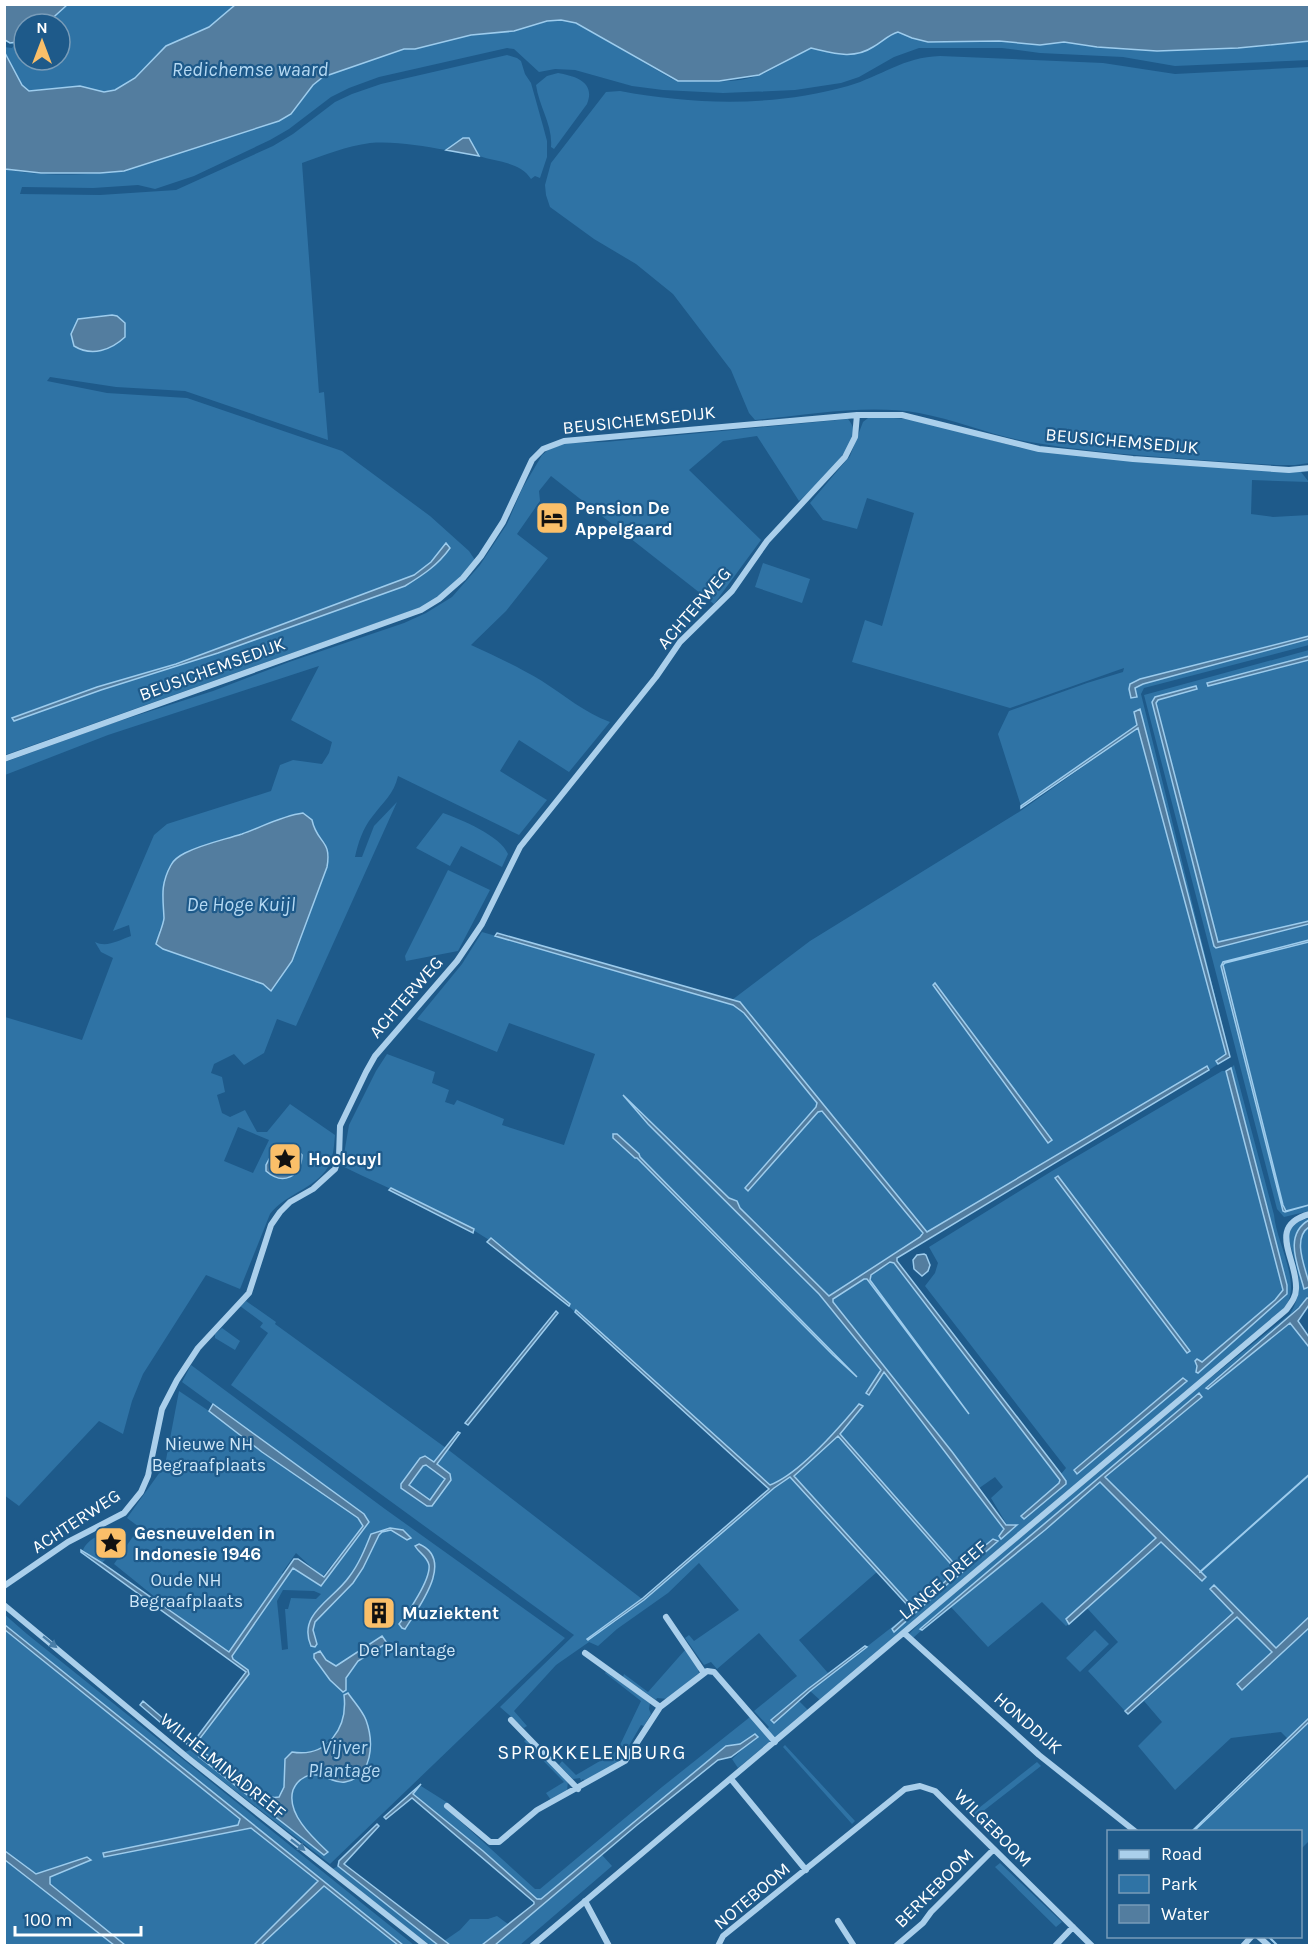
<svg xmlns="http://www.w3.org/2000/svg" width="1314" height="1950" font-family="Karla,sans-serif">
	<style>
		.green { fill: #2f73a5; fill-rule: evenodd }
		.water { fill: #537d9f; stroke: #9dcced; stroke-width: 1.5; fill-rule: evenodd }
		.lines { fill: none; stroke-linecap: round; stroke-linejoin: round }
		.stream { stroke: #9dcced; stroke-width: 2 }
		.minor { stroke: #aacfeb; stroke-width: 6 }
		.oneway { fill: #487da7 }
		.labels { text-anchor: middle; stroke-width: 4.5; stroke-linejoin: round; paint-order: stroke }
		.street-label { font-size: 18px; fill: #fff; stroke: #1e5a8a }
		.poi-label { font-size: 18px; font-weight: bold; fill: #fff; stroke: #1e5a8a; text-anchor: start }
		.park-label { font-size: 18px; fill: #cfe7f8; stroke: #1e5a8a }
		.water-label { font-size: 20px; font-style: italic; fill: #b5d9f3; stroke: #1e5a8a }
		.neighbourhood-label { font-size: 20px; letter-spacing: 1.5px; fill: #fff; stroke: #1e5a8a }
	</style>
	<rect width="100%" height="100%" fill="#1e5a8a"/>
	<path class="green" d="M67,5H235L209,27L193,33L157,55L135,78L115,91L104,92L80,86L29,91L22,85L5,53L4,47L12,48L14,45L10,43L24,41V60H60V24H46Z
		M561,20L576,23L672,79L678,81C703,81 733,84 757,76C773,71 795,55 812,48C832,54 853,59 873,47C882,42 888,35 898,32L912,38L928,42L999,41L1040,45L1064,42L1097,47L1199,49L1251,47L1309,41V60L1175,66L1123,57L1040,53L1002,48H919L894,57L859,77L841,83L795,90L723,93L663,90L632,86L575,70L555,69L539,72L514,49L507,48L379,77L349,88L331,97L289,129L270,140L194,176L155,189L138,185L93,188L22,187L20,194L100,195L176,190L273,146L293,134L335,102L352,94L381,84L507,55L517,58L521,61L525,74L531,83L543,126L547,141V157L540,178L535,176L531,179C521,162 497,162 479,156L469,138H463L446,150C421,146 396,141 370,143C347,146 324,155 302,163L319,393L324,392L328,440L185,391L116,387L50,377L47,381L107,393L187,398L342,451L430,516L469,551L475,560L461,579L430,604L5,755V169C39,177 89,175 124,171L279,121L297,107L313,85L323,77L404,49H415L471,35L514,31L547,21ZM104,316L88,351L79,318ZM446,544L450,548C438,565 423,576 405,586L218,653L101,690L14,720L13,717L97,687L176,664L414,575L431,562Z
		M940,56L1103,63L1175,74L1309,67V463L1295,465H1276C1194,459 1111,456 1030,442C992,436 957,420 919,413C866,404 809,415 755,420L749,413L731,370L673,294L636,264L594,239L550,207L546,195L545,185L551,163L606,92L620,91C695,105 774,107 848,86C882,76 903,57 940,56Z
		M558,73C575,76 596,82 587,104L554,149L551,147C553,125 539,107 536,85L547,76Z
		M882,417L917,420L1021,448L1250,470L1301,472L1309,482L1252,480L1251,514L1273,517L1309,515V636L1140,679L1130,684L1137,696L1135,688L1143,684L1309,639V645L1144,688L1141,694L1230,1057L1138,725L1021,806L998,734L1009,711L1087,683L1123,672L1124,668L1010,708L852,662L865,620L882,626L914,513L867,498L857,529L823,520L810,503L850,456L863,422L868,418Z
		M848,419C851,423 854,427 853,432C852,453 814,487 799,501L757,436L723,441L689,470L761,540L714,604L551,476L539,491L540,501L517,534L548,558L506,611L471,645C495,656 519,667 542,681C564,695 585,713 610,722L569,772L519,740L500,771L547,800L519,835L398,776C394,794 383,802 372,817C363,828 358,843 355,857H362L374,826L397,802L296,1026L277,1019L264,1053L244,1065L234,1054L214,1064L211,1073L222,1077L225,1092L217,1095L222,1113L230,1117L245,1110L257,1132H267L290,1104L335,1135C334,1144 334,1154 330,1163C320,1187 286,1193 270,1214L240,1289L206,1275L143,1374L132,1401L123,1434L99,1421L19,1506L4,1495L5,1017L82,1040L113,958L101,952L95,942C107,948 119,940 131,936L129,925L113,931L154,835L167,824L271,791L280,765L293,760L322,764L329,753L332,742L291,720L319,666L108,735L5,775V762L110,724L213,691L289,662L404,623L426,613L452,597L480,565L507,524L522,489L542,455L548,450L565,443L605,442ZM295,814L312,820L314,832L325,843L329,856L327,867L292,961L271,991L263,984L188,958L159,931L165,921L167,877L172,863L176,858L194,849L241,834ZM238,1127L269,1140L253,1173L224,1161ZM290,1145L302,1155L301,1167L275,1148Z
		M763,563L810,579L802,603L755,587Z
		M1309,650V1211L1284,1217L1277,1209L1144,695Z
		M1138,728L1226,1055L1216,1061L1218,1064L1209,1070L1207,1066L1043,1168L930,1232H927L923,1228L920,1237L891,1260L1060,1480V1483L1033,1505L1024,1519L1066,1483L1061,1474L1066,1468L925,1286L935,1273L938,1263L929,1247L1052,1171L1222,1071H1226L1263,1211L1279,1266L1268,1210L1231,1068L1234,1065L1274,1215C1276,1240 1299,1279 1288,1302C1286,1307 1280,1312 1275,1316L820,1700L810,1691L910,1613L911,1610L877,1572L799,1640L828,1673L771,1721L774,1723L799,1701L808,1710L738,1768L732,1759L757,1736L755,1734L740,1744L726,1746L594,1857L539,1900L483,1851L413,1794L421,1786L448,1803L446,1808L450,1812L535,1889H540L662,1787L750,1717L764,1732L769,1727L754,1711L797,1676L759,1633L717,1669L711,1662L704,1665L685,1638L689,1635L694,1641L739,1610L699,1563L668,1593L617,1629L598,1646L589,1642L556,1665L514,1711L527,1726L524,1728L500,1707L574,1635L231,1385L268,1333L260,1327L263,1323L240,1306L246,1301L276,1322L275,1324L446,1448L642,1599L587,1639L615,1622L644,1600L774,1488L797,1472L840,1434L858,1404C837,1430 802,1472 771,1485L576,1310L575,1312C549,1288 523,1262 494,1243C447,1212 393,1191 342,1166L349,1125L376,1071L387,1054L435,1072L432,1083L449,1090L445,1102L454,1105L457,1100L504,1119L502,1125L564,1145L595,1054L509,1023L497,1052L417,1019L462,964L482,932L728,1003L810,941L1019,812ZM995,1477L1003,1487L991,1498L1007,1525L1015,1524L999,1536L1004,1529L975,1491ZM883,1486L958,1569L993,1539L997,1541L957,1577V1571Z
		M443,813C460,819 501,836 508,854L502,867L461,846L450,866L416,848Z
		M448,870L490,890L458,951L406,961L405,956Z
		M1309,1218V1298L1206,1387L1208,1388L1291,1323L1309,1347V1617L1276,1648L1214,1586L1210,1589L1233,1612L1125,1711L1088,1671L1118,1642L1087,1608L1161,1542L1202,1581L1100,1482L1157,1538L1066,1619L1069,1624L1066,1626L1042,1602L988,1647L950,1606L1045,1530L1089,1490L1041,1527L921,1629L922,1630L913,1638L909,1634L929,1614L1204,1383L1290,1314C1307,1286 1296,1266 1288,1237V1231L1295,1222Z
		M222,1328L240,1341L235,1350L215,1338V1334Z
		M191,1365L385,1509L565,1638L330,1864L185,1752L200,1746L198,1744L199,1741L249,1674L248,1670L233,1659L232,1656L293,1568L321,1586L368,1519L364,1514L182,1382ZM283,1590L314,1591L321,1594L316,1599L291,1598L288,1609H285L288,1649L282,1650L277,1601Z
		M179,1391L209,1411L262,1452L358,1518L363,1526L322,1577L296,1553L282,1573L284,1575L229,1653L202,1635L114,1564L134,1535L154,1538L127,1518L165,1465Z
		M116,1528L127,1536L102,1563L83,1550C88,1538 104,1533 116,1528Z
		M4,1614L27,1634L414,1945H403L5,1625Z
		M1237,1617L1273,1652L1237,1684L1242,1690L1309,1628V1718L1288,1739L1281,1732L1231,1738L1175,1790L1138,1746L1162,1722L1144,1701Z
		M4,1630L240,1819L239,1825L103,1853L104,1857L251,1828L318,1881L254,1945H125L50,1884L49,1877L91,1860L36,1874L5,1851Z
		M1095,1630L1109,1644L1080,1672L1066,1658Z
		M685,1650L699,1669L698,1670L699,1673L668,1699L657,1698L656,1700L623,1677L624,1674L648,1692Z
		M606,1672L650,1703L649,1709L651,1714L644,1726L641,1725L627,1749L620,1745L641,1701L605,1673Z
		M1309,1722V1841L1301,1849L1300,1832H1194Z
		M527,1739L568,1781L567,1791L551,1800L546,1793L564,1782L524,1741Z
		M785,1745L855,1821L852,1824L783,1747Z
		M617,1751L625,1756L622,1760L585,1781L583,1779L581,1781L580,1778L573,1779L559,1765L562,1761L576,1775Z
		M1037,1762L1041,1766L973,1819L970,1815Z
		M602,1855L612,1866L520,1945H496Z
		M5,1860L114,1945H5Z
		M1000,1863L1062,1922L1056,1927L995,1867Z
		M338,1866L438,1945H430L331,1870Z
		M324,1885L398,1945L261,1946Z
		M497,1916L508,1924L482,1945H450L444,1941L460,1930L470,1919H488Z"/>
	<path class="water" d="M5,4H67V5L46,24H24V41L10,43L5,40Z
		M235,5L1309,4L1310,41L1238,48L1157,51L1097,47L1064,42L1040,45L999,41L928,42L912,38L898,32C888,35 882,42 873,47C853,60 833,53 811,48L759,75L719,81H678L576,23L561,20L547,21L514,31L471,35L415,49H404L323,77L313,85L291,114L279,121L124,171L100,173H41L5,169V53L22,85L29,91L80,86L104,92L115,90L135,78L166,46L209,27Z
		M463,138H469L479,156L446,150Z
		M112,315L117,316L125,323V337C111,350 92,357 74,346L71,334L78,319Z
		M446,543L450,548C438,565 423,575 405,586L218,653L101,690L14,721L12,718L97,687L176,664L414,575L431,562Z
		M1309,636V639L1143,684L1135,688L1137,697L1131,698L1129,689L1130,684L1140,679Z
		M1309,656V660L1208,686L1207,683Z
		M1196,686L1197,689L1158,700L1156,703L1218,942L1309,921V924L1216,948L1214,946L1152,702L1155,697Z
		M1140,709L1230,1057L1218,1064L1216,1061L1226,1054L1138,728L1021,808V806L1137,725L1134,712Z
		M303,813L312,820C317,844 332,839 327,867L292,961L271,991L263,984L163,949L156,944C158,937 164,923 164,918C163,897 160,885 171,865C174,859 179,856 185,853C203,844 223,840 242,834C262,827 281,816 303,813Z
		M497,933L740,1002L927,1232L1207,1066L1209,1070L897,1258V1261L1061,1474L1066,1481V1484L1024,1519L1021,1516L1059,1483L1060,1480L894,1263L890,1262L871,1275L870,1280L969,1414L867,1279H864L833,1299V1302L953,1453L1006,1525H1017L1001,1539L999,1536L1004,1529L884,1372L869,1395L866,1393L881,1370L819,1294L648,1124L623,1095L729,1198L737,1201L740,1208L829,1296L920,1237L923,1233L822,1111L818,1112L748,1191L745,1188L816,1107L817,1103L744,1013L733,1005L495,936Z
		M1309,940V942L1225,963L1223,965L1283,1205L1286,1211L1309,1205L1285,1212L1283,1211L1221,966L1223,962Z
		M935,983L1052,1140L1048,1143L933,985Z
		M1231,1068L1287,1285V1294L1198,1373L1196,1372L1197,1366L1195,1361L1197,1359L1202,1362L1275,1300L1283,1290L1226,1071Z
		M613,1134H617L639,1154L640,1157L857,1377L833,1355L637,1158H635L613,1138Z
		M290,1145L297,1149L302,1155C301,1177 283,1186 266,1171V1165L275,1148Z
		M1058,1176L1190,1351L1187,1353L1055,1178Z
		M391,1188L474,1229L473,1233L389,1190Z
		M1309,1220V1227C1292,1238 1305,1267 1309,1283V1287L1304,1289C1298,1265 1283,1235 1309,1220Z
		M491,1238L570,1304L569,1306L487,1242Z
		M924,1254L926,1255L930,1265L928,1271L922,1276L914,1269L913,1260L917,1255Z
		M1307,1298H1309V1305L1298,1321L1309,1337V1347L1290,1323L1208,1389L1206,1388L1299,1308Z
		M576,1310L770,1485C799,1474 839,1428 859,1404L863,1406L840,1434L958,1568L993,1539L998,1541L957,1577L954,1574L957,1571L838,1436L794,1476L912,1606L917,1607L949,1578L951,1579V1581L894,1632L892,1629L910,1613V1608L790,1477L774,1488L644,1600L588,1640L587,1639L643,1598L769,1489L575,1312Z
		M556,1311L558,1313L468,1425L465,1423Z
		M1183,1378L1187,1381L1077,1474L1074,1470Z
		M1199,1393L1202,1397L1105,1477L1206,1577L1202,1581L1161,1542L1069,1624L1066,1619L1156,1538L1100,1482L1045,1530L922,1630L920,1629Z
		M213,1404L364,1514L369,1522L321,1586L293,1568L232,1656L233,1659L248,1670L249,1674L195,1745L191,1747L184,1742L188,1739L194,1741L246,1672L81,1552V1550L102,1563L229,1652L294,1559H298L324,1577L363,1526L358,1518L262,1452L209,1411Z
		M458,1432L460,1433L437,1464L450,1474L451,1480L432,1506H427L401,1488V1484L420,1458L425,1456L434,1462ZM426,1465L445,1479L430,1500L409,1485L423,1466Z
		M390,1528L403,1530L411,1538L407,1540L391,1530L382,1532L379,1535L363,1568L353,1583L315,1622L313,1630L317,1644L315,1647L311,1646C297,1614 333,1600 349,1577C359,1564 365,1549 371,1534Z
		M419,1544C456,1560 418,1608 405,1629L402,1628L399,1624C408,1613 431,1579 429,1565C427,1556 419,1553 415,1546Z
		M1214,1585L1276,1648L1309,1617V1628L1242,1690L1237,1684L1272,1652L1237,1617L1128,1714L1125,1711L1233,1613L1210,1589Z
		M5,1625L403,1945H398L324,1886L261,1945H254L318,1881L251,1828L104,1857L103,1853L238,1825L240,1819L5,1630Z
		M382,1636L387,1643L358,1661L346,1678V1690L343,1692L330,1680L314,1658V1654L320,1651L326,1660L336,1666Z
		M865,1646L867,1647L810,1691L774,1723L771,1720L808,1689Z
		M348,1693C354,1702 362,1710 366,1720C374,1742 373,1777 345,1782C333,1784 322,1772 310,1775C302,1777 296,1783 293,1790C286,1813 312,1837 328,1852L324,1855L199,1757L205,1754C228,1763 255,1802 279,1797L284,1787L285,1759L292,1752C327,1758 348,1728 344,1695Z
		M143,1701L178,1731L175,1735L140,1705Z
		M1309,1718V1722L1194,1831H1192Z
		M755,1734L758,1737L731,1757L718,1760L637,1825L495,1945H482L534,1904V1902L412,1798L386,1819L384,1817L421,1784L413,1794L483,1851L537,1899H541L726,1746L740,1744Z
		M377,1824L379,1826L344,1864L450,1945H438L338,1866L339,1861Z
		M5,1851L36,1874L87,1857L91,1860L50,1877V1884L125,1945H114L5,1860Z"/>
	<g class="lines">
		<path class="stream" d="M1200,1572L1310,1474
			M1268,1936L1278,1946"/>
		<path class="minor" d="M4,759L421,610L439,599L463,578L481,556L503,522L532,460L543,449L564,441L857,415H902L1039,449L1133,459L1289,470L1310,468
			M4,1586L68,1542L124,1513L141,1492L148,1476L162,1409L177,1380L198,1348L249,1293L271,1225L280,1212L290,1202L313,1189L335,1169L339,1157L340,1126L366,1072L375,1056L457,961L482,924L520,847L656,677L680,642L732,591L767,541L845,457L855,437L857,415
			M4,1605L188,1758L426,1946
			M666,1617L704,1673
			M904,1633L1039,1755L1136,1832
			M585,1653L660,1707
			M511,1720L578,1789
			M731,1779L806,1870
			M447,1806L490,1842H499L537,1810L625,1761L660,1707L707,1671L714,1672L775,1742
			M585,1901L609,1946
			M838,1921L854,1946
			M1258,1936L1269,1946
			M532,1946L1286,1310C1291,1303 1296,1297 1296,1289C1298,1259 1265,1226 1310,1214
			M718,1946L723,1936L905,1789L920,1786L935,1791L1092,1946
			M896,1946L923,1923L931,1912L993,1850
			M1055,1946L1073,1927
			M1243,1946L1252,1936"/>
	</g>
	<defs><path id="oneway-solid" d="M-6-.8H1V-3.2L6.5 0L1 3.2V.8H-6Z" transform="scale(1.5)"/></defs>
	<g class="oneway">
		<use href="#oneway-solid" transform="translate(50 1642) rotate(39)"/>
		<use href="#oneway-solid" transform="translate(298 1845) rotate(38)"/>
	</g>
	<defs>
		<g id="hotel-square" transform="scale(1.725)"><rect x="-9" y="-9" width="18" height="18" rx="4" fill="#fabf69" stroke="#1e5a8a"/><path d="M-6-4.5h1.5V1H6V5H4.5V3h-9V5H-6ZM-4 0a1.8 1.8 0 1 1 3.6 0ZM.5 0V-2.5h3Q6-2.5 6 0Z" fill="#111"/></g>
		<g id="sight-square" transform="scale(1.725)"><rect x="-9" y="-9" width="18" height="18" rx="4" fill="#fabf69" stroke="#1e5a8a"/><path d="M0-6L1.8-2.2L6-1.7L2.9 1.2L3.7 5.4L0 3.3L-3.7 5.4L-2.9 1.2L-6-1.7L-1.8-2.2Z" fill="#111"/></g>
		<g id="building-square" transform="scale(1.725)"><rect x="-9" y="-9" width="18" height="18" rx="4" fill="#fabf69" stroke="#1e5a8a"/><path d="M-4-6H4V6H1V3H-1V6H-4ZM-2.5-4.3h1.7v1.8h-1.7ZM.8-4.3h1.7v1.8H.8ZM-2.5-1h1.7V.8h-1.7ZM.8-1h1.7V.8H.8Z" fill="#111"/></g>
	</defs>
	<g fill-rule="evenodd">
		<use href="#hotel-square" x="552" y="518"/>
		<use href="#sight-square" x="285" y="1159"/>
		<use href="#sight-square" x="111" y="1543"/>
		<use href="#building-square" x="379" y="1613"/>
	</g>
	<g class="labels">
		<g class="street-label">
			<text transform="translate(639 420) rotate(-6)" y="6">BEUSICHEMSEDIJK</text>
			<text transform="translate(1122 441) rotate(5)" y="6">BEUSICHEMSEDIJK</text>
			<text transform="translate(694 608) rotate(-49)" y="6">ACHTERWEG</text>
			<text transform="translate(212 669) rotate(-20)" y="6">BEUSICHEMSEDIJK</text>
			<text transform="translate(406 997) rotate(-49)" y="6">ACHTERWEG</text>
			<text transform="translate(76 1521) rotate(-33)" y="6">ACHTERWEG</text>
			<text transform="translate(943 1580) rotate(-41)" y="6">LANGE DREEF</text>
			<text transform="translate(1028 1723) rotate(41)" y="6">HONDDIJK</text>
			<text transform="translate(223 1766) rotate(39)" y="6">WILHELMINADREEF</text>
			<text transform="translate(993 1828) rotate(45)" y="6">WILGEBOOM</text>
			<text transform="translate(934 1888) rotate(-45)" y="6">BERKEBOOM</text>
			<text transform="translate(752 1896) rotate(-40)" y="6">NOTEBOOM</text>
		</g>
		<g class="poi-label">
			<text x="575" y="514">Pension De<tspan x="575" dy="21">Appelgaard</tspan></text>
			<text x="308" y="1165">Hoolcuyl</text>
			<text x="134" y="1539">Gesneuvelden in<tspan x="134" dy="21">Indonesie 1946</tspan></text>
			<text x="402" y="1619">Muziektent</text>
		</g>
		<g class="park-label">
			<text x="209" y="1450">Nieuwe NH<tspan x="209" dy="21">Begraafplaats</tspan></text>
			<text x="186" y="1586">Oude NH<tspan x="186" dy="21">Begraafplaats</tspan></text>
			<text x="407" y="1656">De Plantage</text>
		</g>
		<g class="water-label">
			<text x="250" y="76">Redichemse waard</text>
			<text x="241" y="911">De Hoge Kuijl</text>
			<text x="344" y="1754">Vijver<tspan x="344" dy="23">Plantage</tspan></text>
		</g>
		<g class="neighbourhood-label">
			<text x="592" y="1759">SPROKKELENBURG</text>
		</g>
	</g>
	<rect width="1314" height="1950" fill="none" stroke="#ffffff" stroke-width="12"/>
	<rect x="1107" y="1830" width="195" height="108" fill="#1e5a8a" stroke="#789cb9" stroke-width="1.5"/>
	<rect x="1119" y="1850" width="30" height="9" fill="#aacfeb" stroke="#789cb9" stroke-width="1.5"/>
	<text x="1161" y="1860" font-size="18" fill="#ffffff">Road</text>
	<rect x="1119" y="1875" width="30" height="18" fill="#2f73a5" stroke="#789cb9" stroke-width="1.5"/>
	<text x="1161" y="1890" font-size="18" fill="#ffffff">Park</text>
	<rect x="1119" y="1905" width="30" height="18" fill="#537d9f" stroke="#789cb9" stroke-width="1.5"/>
	<text x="1161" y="1920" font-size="18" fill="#ffffff">Water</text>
	<g transform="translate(42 42)"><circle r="28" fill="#1e5a8a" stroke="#789cb9" stroke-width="1.5"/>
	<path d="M0-4.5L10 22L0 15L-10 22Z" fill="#fabf69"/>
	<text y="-9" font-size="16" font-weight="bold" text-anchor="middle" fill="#ffffff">N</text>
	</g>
	<path d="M15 1926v9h126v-9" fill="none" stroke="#ffffff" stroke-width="3"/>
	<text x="24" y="1926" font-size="18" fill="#ffffff" stroke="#1e5a8a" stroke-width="4.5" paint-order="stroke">100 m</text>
</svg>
